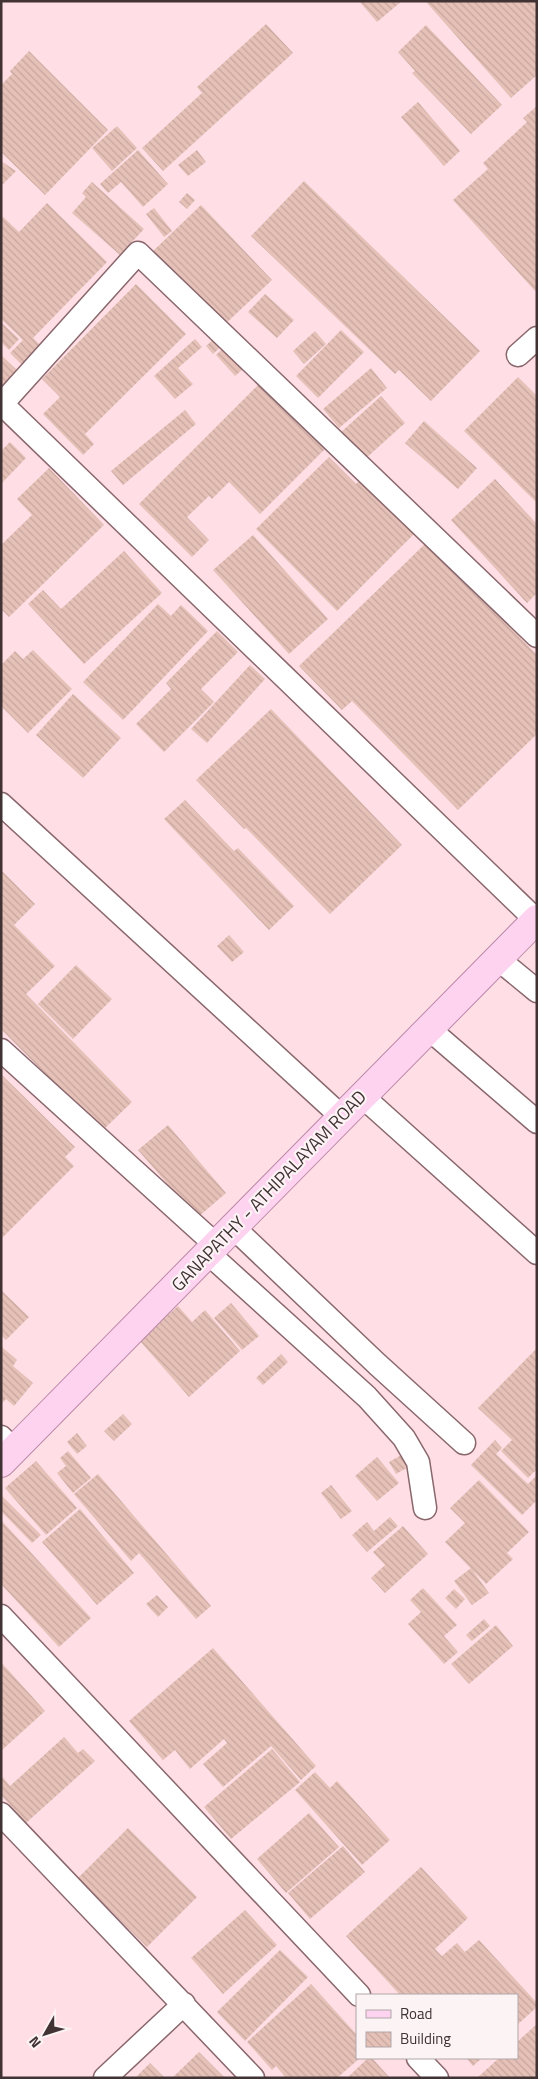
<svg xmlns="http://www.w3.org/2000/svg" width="538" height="2079" font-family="'Titillium Web',sans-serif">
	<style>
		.building { fill: url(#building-back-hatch) }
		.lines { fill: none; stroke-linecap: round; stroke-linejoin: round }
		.minor-casing { stroke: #89676d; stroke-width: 25 }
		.major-casing { stroke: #bb88a8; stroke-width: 30 }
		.minor { stroke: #fff; stroke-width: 22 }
		.major { stroke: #fed3f0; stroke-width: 28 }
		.labels { text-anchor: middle; stroke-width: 4.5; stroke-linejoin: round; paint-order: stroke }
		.street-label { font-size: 18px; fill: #413234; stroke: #fcf3f5 }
	</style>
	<defs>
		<pattern id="building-back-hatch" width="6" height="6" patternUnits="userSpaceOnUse" patternTransform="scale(1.25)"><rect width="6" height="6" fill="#e6c1b8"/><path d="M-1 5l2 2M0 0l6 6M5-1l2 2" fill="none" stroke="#c6a69f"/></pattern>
	</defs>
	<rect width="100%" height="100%" fill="#ffdfe5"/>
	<path class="building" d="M359,1H402L377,22Z
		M428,1H537V75L511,98L427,3Z
		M266,24L293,53L163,171L142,148L202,93L197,87Z
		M426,25L502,105L471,134L412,73L415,71L398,52Z
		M29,51L108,130L45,195L1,152V85L12,74L10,71Z
		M418,102L460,151L444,166L401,117Z
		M537,106V290L535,291L453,200L488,169L483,163L527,122L523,118Z
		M117,126L137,148L112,171L92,148Z
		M138,150L168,184L143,207L121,182L108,193L100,184Z
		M197,150L206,162L188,176L178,165Z
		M1,161L16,171L1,186Z
		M304,181L480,351L431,401L399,370L395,374L251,236Z
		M92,182L144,229L120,255L72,213L86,197L82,193Z
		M187,193L195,200L187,209L179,202Z
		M47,203L107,262L33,338L42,347L23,366L10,353L23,340L1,319V215L19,232Z
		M201,205L272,280L221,328L151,253Z
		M154,208L172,231L164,237L146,214Z
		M136,284L186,334L85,434L94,444L83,455L43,414L60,397L42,379Z
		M265,294L294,320L277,338L248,312Z
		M1,322L19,339L9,350L1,342Z
		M341,330L364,352L318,398L296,376Z
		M315,331L326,344L304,364L293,351Z
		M219,334L226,342L213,354L206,346Z
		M195,339L202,347L178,368L193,384L175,399L154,376Z
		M228,343L248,365L235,376L216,355Z
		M1,355L18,371L3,388L1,386Z
		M371,368L387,388L339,428L323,409Z
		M518,377L537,396V503L464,431Z
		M264,379L329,445L260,514L229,482L212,499L209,496L187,517L209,540L192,557L139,504Z
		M381,396L405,423L364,460L340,433Z
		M185,410L196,424L123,485L111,471Z
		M424,421L477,468L458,489L405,443Z
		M10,442L26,458L1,484V451Z
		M329,457L356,484L363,477L417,531L337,611L256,529Z
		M49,468L104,525L9,617L1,609V545L32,515L17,499Z
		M495,479L537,524V593L527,603L451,520Z
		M253,535L328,619L289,654L213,570Z
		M427,542L537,655V734L458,810L352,701L342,710L299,666Z
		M124,551L162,593L84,664L28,604L43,590L61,609Z
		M158,604L171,616L181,605L208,631L123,720L83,682Z
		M217,631L238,652L201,689L214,702L164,752L136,724L171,689L166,683Z
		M33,650L72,689L28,733L1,706V665L15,651L23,659Z
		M250,665L265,679L207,743L191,729Z
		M73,694L121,738L83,778L36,735Z
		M271,709L402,845L330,914L246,828L244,829L196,780Z
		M185,800L234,851L238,848L294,906L269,930L164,819Z
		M1,870L35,904L14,925L55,966L26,994L132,1102L102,1131L1,1029Z
		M229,935L244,952L232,962L217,946Z
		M76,965L112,999L73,1039L38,1004Z
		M1,1074L75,1147L65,1157L74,1166L1,1239Z
		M168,1125L226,1193L197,1218L138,1150Z
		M1,1290L29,1317L6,1340L1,1335Z
		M231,1303L259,1336L242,1350L214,1318Z
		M178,1306L192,1322L205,1310L240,1351L189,1397L139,1340Z
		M2,1347L17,1360L13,1366L33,1383L14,1406L6,1399L1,1404Z
		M537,1348V1469L528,1478L501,1451L512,1440L478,1408Z
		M281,1354L288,1362L263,1385L256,1378Z
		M123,1414L132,1424L114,1441L104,1431Z
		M77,1433L87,1446L77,1454L67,1442Z
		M495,1440L502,1448L496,1454L528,1484L537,1475V1500L522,1515L471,1465Z
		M68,1451L91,1478L73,1493L57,1473L66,1466L60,1458Z
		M405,1453L412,1465L396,1474L389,1462Z
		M377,1457L399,1483L377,1501L355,1476Z
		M36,1461L77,1508L46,1535L5,1488Z
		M98,1474L211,1606L196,1619L139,1553L131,1561L74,1494Z
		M479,1480L529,1532L507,1553L513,1559L486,1584L445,1542L465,1523L450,1508Z
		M331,1485L352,1511L341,1519L321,1493Z
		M1,1495L41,1535L32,1543L1,1511Z
		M80,1509L134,1573L97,1605L42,1542Z
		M390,1517L398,1526L367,1552L352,1535L367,1522L374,1531Z
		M1,1520L91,1618L59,1647L1,1584Z
		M403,1526L428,1554L385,1593L371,1578L385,1565L373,1552Z
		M471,1568L489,1593L472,1605L454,1581Z
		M423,1588L457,1625L444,1636L458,1652L444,1664L408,1624L421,1612L410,1600Z
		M454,1589L465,1599L456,1609L445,1598Z
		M157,1595L168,1607L158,1617L146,1604Z
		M484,1619L490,1626L472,1641L466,1635Z
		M496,1625L513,1646L469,1684L451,1664Z
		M213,1648L316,1766L301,1780L271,1746L223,1787L203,1764L227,1743L224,1739L190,1769L175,1750L163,1760L129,1721Z
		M1,1662L45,1711L1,1751Z
		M64,1737L78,1753L83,1749L95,1761L26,1823L1,1795V1775L10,1786Z
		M272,1749L300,1782L231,1839L204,1807Z
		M315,1772L330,1788L337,1781L390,1840L362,1865L295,1790Z
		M309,1813L339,1847L286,1893L257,1859Z
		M128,1828L197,1897L147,1947L78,1878Z
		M343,1846L365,1872L310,1919L288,1893Z
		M421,1867L468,1918L435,1949L442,1956L457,1943L465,1952L479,1940L537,2003V2007L517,2025V1995H400L346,1936Z
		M245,1910L277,1945L223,1994L191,1958Z
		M280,1950L308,1977L245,2041L217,2012Z
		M311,1984L357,2035V2058H360L337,2078H286L276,2066L272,2070L247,2042Z
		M537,2024V2078H477L499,2058H517V2042Z
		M199,2052L225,2078H172Z
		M368,2058H372L390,2078H347Z
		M466,2058H482L473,2066Z
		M150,2063L165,2078H135Z"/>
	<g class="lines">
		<g class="minor-casing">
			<path id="minor" d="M518,355L537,338
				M1,403L536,920
				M2,404L138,253L537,636
				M1,804L342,1117
				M498,959L537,991
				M429,1029L537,1122
				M1,1050L216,1245
				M362,1096L537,1253
				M233,1227L377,1364L464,1443
				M208,1253L367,1397L404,1438L418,1462L425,1508
				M1,1437L14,1450
				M1,1616L359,1995
				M1,1814L253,2078
				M418,2058L437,2078
				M105,2078L184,2004"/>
		</g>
		<g class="major-casing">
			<path id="major" d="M1,1463L537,919"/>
		</g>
		<use href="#minor" class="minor"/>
		<use href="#major" class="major"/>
	</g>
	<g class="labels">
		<g class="street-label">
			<text transform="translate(269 1191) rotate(-46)" y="6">GANAPATHY - ATHIPALAYAM ROAD</text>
		</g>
	</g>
	<rect width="538" height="2079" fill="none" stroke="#413234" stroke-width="5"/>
	<rect x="356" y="1994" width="162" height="65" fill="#fcf3f5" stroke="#b1a6a8"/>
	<rect x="366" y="2010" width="25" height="8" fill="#fed3f0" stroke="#b1a6a8"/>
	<text x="400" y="2019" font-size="15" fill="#413234">Road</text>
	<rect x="366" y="2032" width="25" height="15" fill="url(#building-back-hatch)" stroke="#b1a6a8"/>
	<text x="400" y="2044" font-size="15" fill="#413234">Building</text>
	<g transform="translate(45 2034) rotate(231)" stroke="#fcf3f5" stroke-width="4" paint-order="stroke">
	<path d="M0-4L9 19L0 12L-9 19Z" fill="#413234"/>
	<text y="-8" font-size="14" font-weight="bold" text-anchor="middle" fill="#413234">N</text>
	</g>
</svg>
